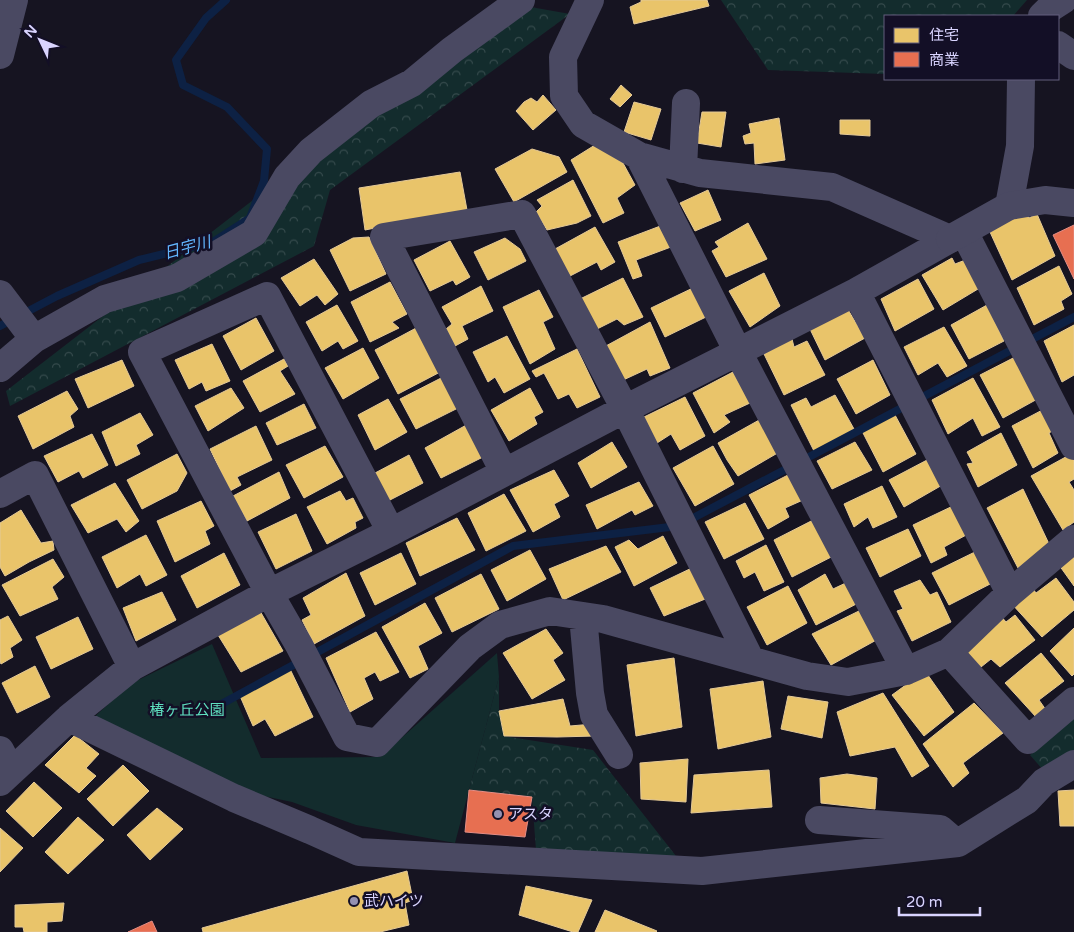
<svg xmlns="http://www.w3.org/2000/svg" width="1074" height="932" font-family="'Varela Round','Noto Sans JP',sans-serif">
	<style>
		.green { fill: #132c2d }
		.forest { fill: url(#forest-crowns) }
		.homes { fill: #e9c46a; stroke: #e4c997 }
		.shops { fill: #e76f51; stroke: #e38d85 }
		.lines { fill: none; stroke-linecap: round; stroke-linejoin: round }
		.stream { stroke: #0d2144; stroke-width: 8 }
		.minor { stroke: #4a4962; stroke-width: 28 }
		.tertiary { stroke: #4a4962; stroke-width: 28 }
		.poi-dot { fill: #9591b1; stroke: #130f26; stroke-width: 2 }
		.labels { text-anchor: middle; stroke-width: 5; stroke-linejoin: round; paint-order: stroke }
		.park-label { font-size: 15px; fill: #5fe0c0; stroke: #130f26 }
		.poi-label { font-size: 15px; fill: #d9d4ff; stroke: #130f26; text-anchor: start }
		.water-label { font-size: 16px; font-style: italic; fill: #62b6ff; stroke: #130f26 }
	</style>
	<defs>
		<pattern id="forest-crowns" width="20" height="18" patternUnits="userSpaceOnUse" patternTransform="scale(1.25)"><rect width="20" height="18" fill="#132c2d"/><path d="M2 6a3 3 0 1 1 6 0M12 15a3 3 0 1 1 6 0" fill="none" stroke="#354a4c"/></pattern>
	</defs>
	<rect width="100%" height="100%" fill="#161421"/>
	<path class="green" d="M212,644L261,758L380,757L497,653L499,677L455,843L356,825L292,802L240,791L91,720L130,684Z"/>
	<path class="forest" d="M721,0H1027L1013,16H885V74L768,70Z
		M508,3L570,14L330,190L314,246L10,406L6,391Z
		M499,677V711L504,736L593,750L676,856L536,850L532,797L469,790Z
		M1074,718V750L1044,771L1030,755Z"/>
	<path class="homes" d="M641,0H707L709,6L634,24L630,7L641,2Z
		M621,85L632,95L620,107L610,99Z
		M543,95L556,110L533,130L516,111L524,102L531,98L537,102Z
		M634,102L661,109L651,140L624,132Z
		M702,112H726L721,147L697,143Z
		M779,118L785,160L755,164L754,143L745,144L743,136L751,133L749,124Z
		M840,120H870V136L840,134Z
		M595,145L623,163L635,185L617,198L624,213L603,223L571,160Z
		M532,149L559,157L567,172L514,202L495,169Z
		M460,172L467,210L365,230L359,188Z
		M573,180L591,216L577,223L547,230L536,212L542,206L537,200Z
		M708,190L721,220L695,231L680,203Z
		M1025,212L1029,218L1037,214L1055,256L1012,280L990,232Z
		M748,223L767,259L726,277L712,251L719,247L715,242Z
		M663,225L671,247L636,260L642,276L633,279L618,242Z
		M595,227L615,262L601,270L597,262L570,276L555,249Z
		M369,237L386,274L350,291L330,250L353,238Z
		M505,238L520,249L526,261L488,280L474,252Z
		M450,241L470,277L456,285L453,280L430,291L414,260Z
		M952,258L955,264L968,259L983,286L943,310L922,275Z
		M314,259L338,294L325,305L317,295L300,306L281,278Z
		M1059,266L1072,294L1061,301L1064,309L1034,325L1017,288Z
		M764,273L780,306L750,327L729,291Z
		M623,278L643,317L624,325L617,319L595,330L580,299Z
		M918,279L934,309L895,331L881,299Z
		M390,282L407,314L392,322L399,328L370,342L351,302Z
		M481,286L493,311L462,326L468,339L455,346L446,329L452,324L442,307Z
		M695,287L706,317L665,337L651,308Z
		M539,290L553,317L543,322L555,349L530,364L503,307Z
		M337,305L358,341L343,349L338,341L322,351L306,322Z
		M987,305L1004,341L969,359L951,325Z
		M847,308L865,338L825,360L809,327Z
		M256,318L274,351L241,370L223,336Z
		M650,322L670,368L650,376L647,369L621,381L604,347Z
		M1074,325V375L1062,382L1044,341Z
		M418,327L444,370L398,394L375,350Z
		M944,327L967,366L947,377L938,363L918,375L904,347Z
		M507,336L530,379L504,393L495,377L488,382L473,352Z
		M792,339L794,347L807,341L825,375L784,395L764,354Z
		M212,344L230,381L206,391L202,382L189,389L175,360Z
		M363,348L379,378L343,399L325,368Z
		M577,349L600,397L577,408L569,394L558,399L544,373L536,377L532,371Z
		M1019,355L1041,397L1003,418L980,375Z
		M284,359L288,366L280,371L295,394L260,412L243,381Z
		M122,360L134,386L88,408L75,379Z
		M873,360L890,395L856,414L837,379Z
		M733,372L750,403L724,415L730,422L714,433L693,393Z
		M445,376L460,407L416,429L400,399Z
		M973,378L1000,427L982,436L973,418L948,434L932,400Z
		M231,388L244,408L208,431L195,406Z
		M530,388L543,412L534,417L537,424L509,441L491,410Z
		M67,391L78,409L70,416L74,427L33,449L18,416Z
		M835,395L854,429L814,451L791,405L806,398L811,407Z
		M685,397L705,436L680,450L671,434L657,443L644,417Z
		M388,399L407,432L375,450L358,415Z
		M304,404L316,428L277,445L266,423Z
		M1050,406L1060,426L1049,433L1058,453L1033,468L1012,426Z
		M140,413L153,435L136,445L140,454L116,466L102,432Z
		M895,415L916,454L883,472L862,431Z
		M761,419L781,451L738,476L727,460L718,443Z
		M470,423L485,456L441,478L425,448Z
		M256,426L272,460L237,477L241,485L230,491L210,449Z
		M1001,433L1017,465L978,487L967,464L973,463L967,452Z
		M92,434L108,465L83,478L79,471L58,482L44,456Z
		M612,442L627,467L591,488L578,463Z
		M855,442L872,470L832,489L817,461Z
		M325,446L343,477L304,498L286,465Z
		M713,446L734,484L695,506L673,468Z
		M1073,453L1074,456V479L1069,482L1074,490V522L1063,530L1031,476Z
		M177,454L187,473L177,491L142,509L127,480Z
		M409,455L423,483L388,501L375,473Z
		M929,459L944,484L904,507L889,480Z
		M554,470L569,496L554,504L560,517L533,532L510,490Z
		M279,472L290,498L247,521L233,496Z
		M788,475L803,500L785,508L789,517L768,529L749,495Z
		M639,482L653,506L635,515L632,510L597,529L586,505Z
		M115,483L139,521L126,532L117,519L88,533L71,505Z
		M882,486L897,517L873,528L868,517L854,527L844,504Z
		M1023,489L1050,546L1018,568L987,508Z
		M340,491L346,501L353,498L363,518L355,522L356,528L327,544L307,507Z
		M504,494L526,531L486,551L468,513Z
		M201,501L214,526L205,531L210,544L175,562L157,521Z
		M745,503L764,539L724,559L705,522Z
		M955,505L968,534L944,547L947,555L931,563L913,525Z
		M21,510L41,543L53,541L54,550L29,562L5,576L0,567V523Z
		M296,514L312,551L276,569L258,532Z
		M821,516L841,552L792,577L774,540Z
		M457,518L475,550L420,576L406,543Z
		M908,529L921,556L880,577L866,548Z
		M146,535L167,575L146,586L140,574L117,588L102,557Z
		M663,536L677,563L634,586L615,547L629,540L638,549Z
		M766,545L784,582L764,591L755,572L744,578L736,561Z
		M606,546L621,572L563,600L549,569Z
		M981,549L996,581L949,605L932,573Z
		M530,550L546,579L507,601L491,570Z
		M224,553L240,585L197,608L181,576Z
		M401,553L416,584L375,605L360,573Z
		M1074,553V586L1059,565Z
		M53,559L64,577L52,587L58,599L20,616L2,585Z
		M696,566L710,597L664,616L650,588Z
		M346,573L365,616L314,644L302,620L311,615L303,598Z
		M481,574L499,609L452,632L435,598Z
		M825,574L833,589L850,581L862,601L816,625L798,590Z
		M1056,578L1074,602V610L1042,637L1011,603L1031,586L1036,593Z
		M920,580L930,595L937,592L951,622L912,641L897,611L903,609L894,591Z
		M788,586L807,623L767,645L747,607Z
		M162,592L176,620L136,641L123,608Z
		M425,603L442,633L418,646L428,669L410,678L382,627Z
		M863,609L880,638L831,665L812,634Z
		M260,611L283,651L241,672L218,635Z
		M1000,615L1006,622L1015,615L1035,640L1000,667L991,659L981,667L964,650Z
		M8,616L22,640L10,648L13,657L1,664L0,662V620Z
		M78,617L93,649L51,669L36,637Z
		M1074,628V674L1072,676L1050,651Z
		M546,629L563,653L553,660L565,680L532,699L503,653Z
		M376,632L399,672L380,681L375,672L364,678L373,699L350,712L326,658Z
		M1041,653L1064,681L1039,700L1046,710L1036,717L1005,683Z
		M674,658L682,727L636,736L627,665Z
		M35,666L50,697L17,713L2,683Z
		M290,669L313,717L275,736L265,719L253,726L240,696Z
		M925,671L954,712L924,736L892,695Z
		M763,681L771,737L718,749L710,689Z
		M883,693L929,766L912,777L895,747L850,756L837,712Z
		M788,696L828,702L822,738L781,729Z
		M563,699L570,726L593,724L595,736L557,737L504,736L499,711Z
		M974,703L1003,733L963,763L969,773L953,787L923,744Z
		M75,735L99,754L86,768L96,776L79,793L45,765Z
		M688,759L686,802L641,799L640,763Z
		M123,765L149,791L113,826L87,799Z
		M769,770L772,807L691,813L694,775Z
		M847,774L877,778L875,809L821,803L820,778Z
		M34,782L62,808L33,837L6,811Z
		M1074,790V826H1060L1058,791Z
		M157,808L183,829L150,860L127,835Z
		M78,817L104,840L68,874L45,852Z
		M0,828L23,848L0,872Z
		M407,871L413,900L405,903L409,925L380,932H203L202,928Z
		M526,886L592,900L578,932H573L519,915Z
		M64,903L62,921L47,922V932H24L23,927H15V905Z
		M605,910L657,931L656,932H595Z"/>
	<path class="shops" d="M1074,225V279L1053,235Z
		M469,790L532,797L525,837L465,832Z
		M152,921L157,932H128Z"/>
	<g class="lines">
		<path class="stream" d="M0,326L57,296L139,260L213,242L250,218L264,181L267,149L227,107L183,85L176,60L206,18L226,0
			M216,707L513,546L678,526L1074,317"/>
		<path class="minor" d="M590,0L563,57L564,96L583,124L639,156L700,173L832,187L950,239
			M1042,16L1049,9L1063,0
			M1058,45L1074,56
			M0,55L14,0
			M639,156L738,352L906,671
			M683,169L686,103
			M1009,206L1020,146L1021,79
			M964,232L1074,446
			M856,292L1010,593
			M0,294L34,339
			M0,368L34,339L105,299L177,278L254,233L287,177L311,151L371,104L412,83L452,50L521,0
			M504,472L384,237L522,214L625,409L750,659
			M0,494L35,475L132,667
			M391,532L267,296L142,352L269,593L299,645L347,737L377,743L470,647L500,625L550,611L603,619L807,676L848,682L906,671L949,652L1010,593L1074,539
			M583,616L590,693L594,715L619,755
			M949,652L1028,740L1074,701
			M69,718L234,798L310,830L359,852L702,871L958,843L1027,800L1044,782L1074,764
			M0,750L11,771
			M0,782L69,718L132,667L269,593L391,532L625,409L856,292L950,239
			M819,820L940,829L954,841"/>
		<path class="tertiary" d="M950,239L1009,206L1045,200L1074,203"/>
	</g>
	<g class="poi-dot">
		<circle cx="498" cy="814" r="5"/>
		<circle cx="354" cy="901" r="5"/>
	</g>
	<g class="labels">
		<g class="park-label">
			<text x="187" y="715">椿ヶ丘公園</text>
		</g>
		<g class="poi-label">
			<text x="508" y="819">アスタ</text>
			<text x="364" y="906">武ハイツ</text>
		</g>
		<g class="water-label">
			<text transform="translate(187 247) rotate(-15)" y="6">日宇川</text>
		</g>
	</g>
	<rect x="884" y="15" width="175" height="65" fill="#130f26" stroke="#625e7d"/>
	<rect x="894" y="28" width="25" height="15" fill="#e9c46a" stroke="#625e7d"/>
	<text x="929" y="40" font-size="15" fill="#d9d4ff">住宅</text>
	<rect x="894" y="52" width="25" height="15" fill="#e76f51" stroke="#625e7d"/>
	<text x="929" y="65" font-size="15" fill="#d9d4ff">商業</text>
	<g transform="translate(40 40) rotate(313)" stroke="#130f26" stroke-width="4" paint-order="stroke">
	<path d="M0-4L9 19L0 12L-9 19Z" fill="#d9d4ff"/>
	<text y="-8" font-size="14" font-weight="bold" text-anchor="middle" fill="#d9d4ff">N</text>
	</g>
	<path d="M899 907v8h81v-8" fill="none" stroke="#d9d4ff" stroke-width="2.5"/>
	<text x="906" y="907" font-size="15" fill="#d9d4ff" stroke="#130f26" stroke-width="4" paint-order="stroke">20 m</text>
</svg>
